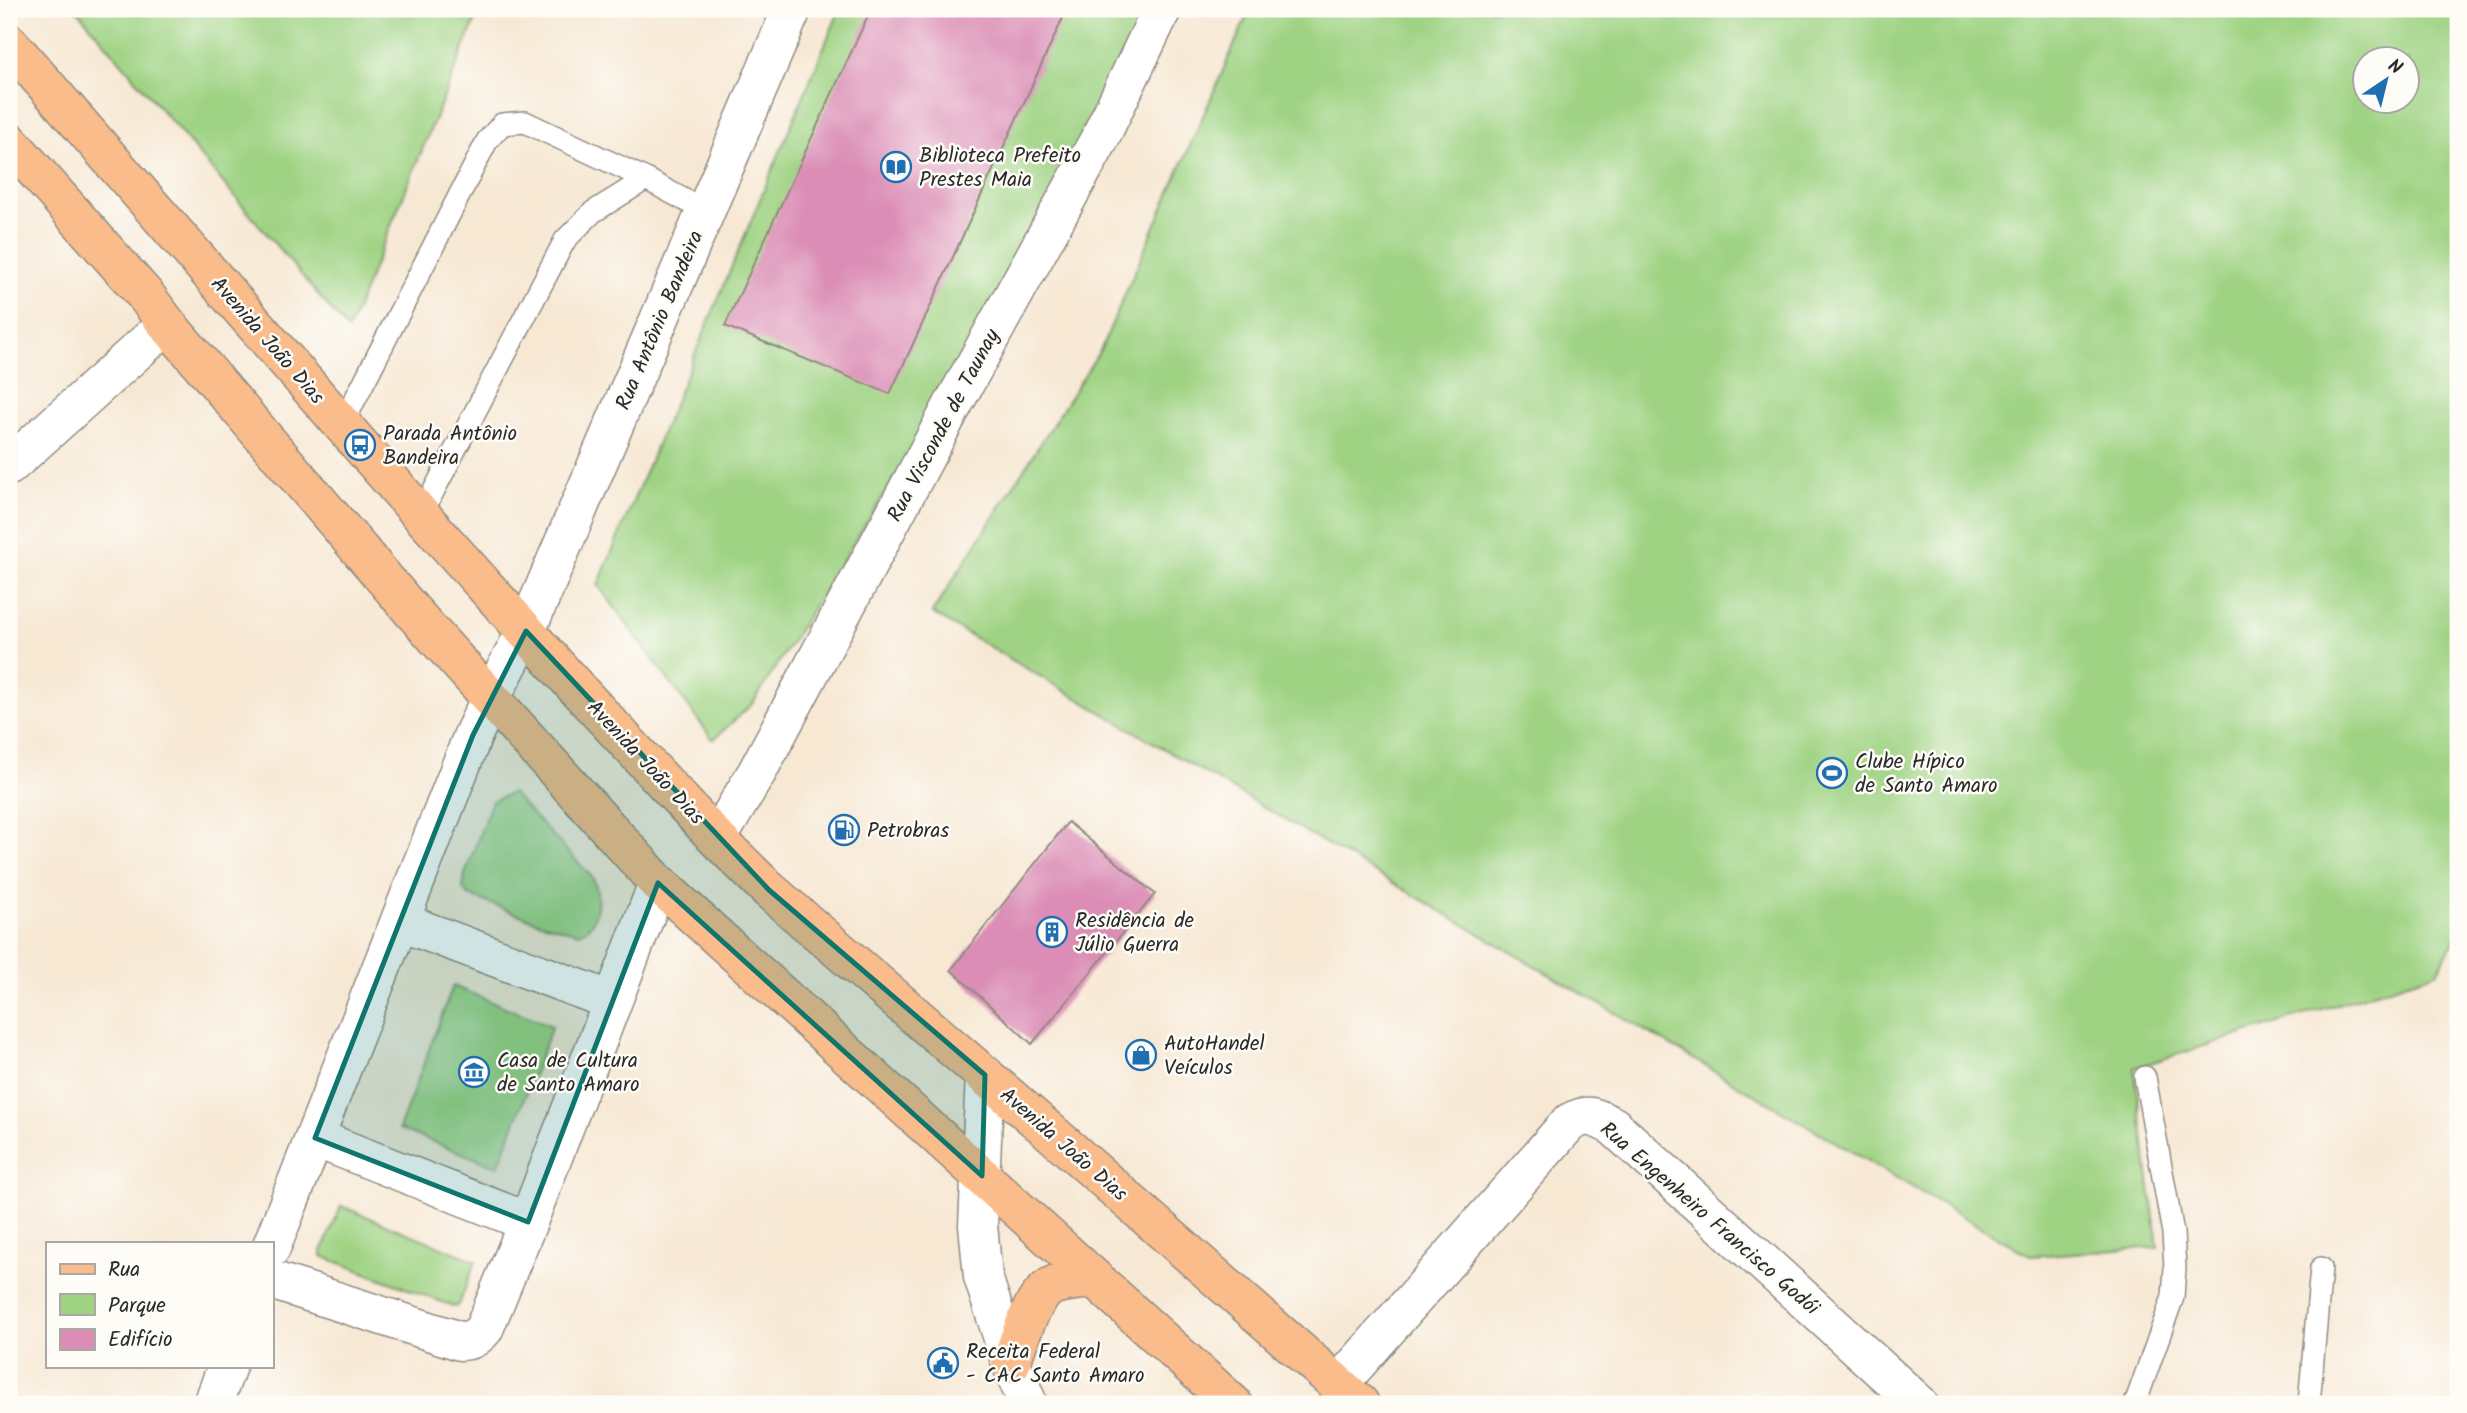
<svg xmlns="http://www.w3.org/2000/svg" width="2467" height="1413" font-family="Kalam,sans-serif">
	<style>
		.green { fill: #9fd383; stroke: #657f57; stroke-width: 2; fill-rule: evenodd }
		.building { fill: #db8db6 }
		.lines { fill: none; stroke-linecap: round; stroke-linejoin: round }
		.service-casing { stroke: #918a80; stroke-width: 24 }
		.minor-casing { stroke: #918a80; stroke-width: 41 }
		.tertiary-casing { stroke: #918a80; stroke-width: 41 }
		.primary-casing { stroke: #918a80; stroke-width: 41 }
		.service { stroke: #fff; stroke-width: 21 }
		.minor { stroke: #fff; stroke-width: 38 }
		.tertiary { stroke: #fff; stroke-width: 38 }
		.primary { stroke: #f9bc8a; stroke-width: 38 }
		.marked { fill: #0f766e; fill-opacity: 0.2; stroke: #0f766e; stroke-width: 5; stroke-linejoin: round }
		.labels { text-anchor: middle; stroke-width: 5; stroke-linejoin: round; paint-order: stroke }
		.poi-label { font-size: 21px; fill: #2b2b2b; stroke: #fdfcf7; text-anchor: start }
		.street-label { font-size: 21px; fill: #2b2b2b; stroke: #fdfcf7 }
	</style>
	<rect width="100%" height="100%" fill="#fdfcf7"/>
	<filter id="ink" filterUnits="userSpaceOnUse"><feTurbulence type="fractalNoise" baseFrequency=".0143" numOctaves="2"/><feDisplacementMap in="SourceGraphic" scale="14" xChannelSelector="R" yChannelSelector="G"/><feConvolveMatrix kernelMatrix="1 2 1 2 8 2 1 2 1" color-interpolation-filters="sRGB"/></filter>
	<filter id="wash" filterUnits="userSpaceOnUse"><feTurbulence type="fractalNoise" baseFrequency=".00686" numOctaves="4" result="noise"/><feDisplacementMap in="SourceGraphic" scale="28" xChannelSelector="R" yChannelSelector="G"/><feGaussianBlur stdDeviation="1.57" result="paint"/><feColorMatrix in="noise" values="0 0 0 0 0 0 0 0 0 0 0 0 0 0 0 0 0 1.4 0 .05"/><feComposite in="paint" operator="in"/></filter>
	<g filter="url(#wash)">
		<rect width="100%" height="100%" fill="#f7e8d4"/>
		<path class="green" d="M76,9H480L348,330Z
			M840,9H1149L945,398L753,703L713,740L598,585Z
			M1250,9H2458V933L2437,973L2134,1068L2158,1247L2030,1256L932,613L1101,349ZM2366,60H2408V102H2366Z
			M512,793L592,877C601,894 600,927 578,933L538,922L468,895L463,888L465,874L492,801Z
			M453,986L552,1026L498,1167L399,1129Z
			M341,1206L476,1261L459,1304L455,1307L322,1256V1251Z"/>
		<g id="blocks">
			<path class="building" d="M871,9H1067L890,394L725,326Z
				M1068,822L1155,894L1032,1044L951,970Z"/>
		</g>
	</g>
	<g filter="url(#ink)">
		<use href="#blocks" fill-opacity="0" stroke="#918a80" stroke-width="2"/>
		<g class="lines">
			<g class="service-casing">
				<path id="service" d="M342,425L487,141L502,124L525,122L646,179
					M421,515L565,240L593,212L646,179L705,211
					M2135,1404L2173,1297L2175,1268L2173,1233L2145,1077
					M2309,1404L2321,1268"/>
			</g>
			<g class="minor-casing">
				<path id="minor" d="M9,466L167,324
					M401,922L612,1001
					M315,1138L528,1222
					M271,1248L473,735L490,699
					M271,1280L460,1341C471,1341 476,1338 484,1329L528,1222L658,883
					M1338,1385L1569,1123C1588,1112 1594,1117 1613,1126L1919,1404
					M213,1404L227,1366"/>
			</g>
			<g class="tertiary-casing">
				<path id="tertiary" d="M490,699L526,631L792,9
					M717,839L757,772L954,403L1099,140L1162,9
					M985,1075L978,1225L983,1277L1011,1363L1028,1404"/>
			</g>
			<g class="primary-casing">
				<path id="primary" d="M9,43L421,515L582,694L717,839L769,890L1048,1130L1360,1404
					M9,141L146,296L167,324L412,611L658,883L1233,1404
					M1011,1363C1019,1341 1031,1295 1054,1285C1066,1281 1081,1281 1093,1278"/>
			</g>
			<use href="#service" class="service"/>
			<use href="#minor" class="minor"/>
			<use href="#tertiary" class="tertiary"/>
			<use href="#primary" class="primary"/>
		</g>
	</g>
	<path class="marked" d="M526,631L769,890L985,1075L982,1176L658,883L528,1222L315,1138L473,735Z"/>
	<defs>
		<g id="library-ring" transform="scale(1.575)"><circle r="9.5" fill="#fdfcf7" stroke="#1f6fb2" stroke-width="1.5"/><path d="M-6-4Q-3-5.5-.7-3.5V5Q-3 3-6 4ZM6-4Q3-5.5 .7-3.5V5Q3 3 6 4Z" fill="#1f6fb2"/></g>
		<g id="bus-ring" transform="scale(1.575)"><circle r="9.5" fill="#fdfcf7" stroke="#1f6fb2" stroke-width="1.5"/><path d="M-5-6H5V4H4V6H2V4H-2V6H-4V4H-5ZM-3.5-4V0h7V-4ZM-3.5 1.2v1.5H-2V1.2ZM2 1.2v1.5H3.5V1.2Z" fill="#1f6fb2"/></g>
		<g id="stadium-ring" transform="scale(1.575)"><circle r="9.5" fill="#fdfcf7" stroke="#1f6fb2" stroke-width="1.5"/><path d="M0-5a6.5 5 0 1 0 0 10a6.5 5 0 1 0 0-10ZM-3.5-1.8h7v3.6h-7Z" fill="#1f6fb2"/></g>
		<g id="fuel-ring" transform="scale(1.575)"><circle r="9.5" fill="#fdfcf7" stroke="#1f6fb2" stroke-width="1.5"/><path d="M-5.5-6h7V0h2V4h1.3V-2.5L3-4.5l.8-.8L6-3V5H2.5V1h-1V6h-7ZM-4.2-4.7v3.2H.2V-4.7Z" fill="#1f6fb2"/></g>
		<g id="building-ring" transform="scale(1.575)"><circle r="9.5" fill="#fdfcf7" stroke="#1f6fb2" stroke-width="1.5"/><path d="M-4-6H4V6H1V3H-1V6H-4ZM-2.5-4.3h1.7v1.8h-1.7ZM.8-4.3h1.7v1.8H.8ZM-2.5-1h1.7V.8h-1.7ZM.8-1h1.7V.8H.8Z" fill="#1f6fb2"/></g>
		<g id="shop-ring" transform="scale(1.575)"><circle r="9.5" fill="#fdfcf7" stroke="#1f6fb2" stroke-width="1.5"/><path d="M-5-2.5h2.3a2.7 3.5 0 0 1 5.4 0H5L5.5 6h-11ZM-1.5-2.5h3a1.5 2.3 0 0 0-3 0Z" fill="#1f6fb2"/></g>
		<g id="museum-ring" transform="scale(1.575)"><circle r="9.5" fill="#fdfcf7" stroke="#1f6fb2" stroke-width="1.5"/><path d="M0-6L6-3V-2H-6V-3ZM-5-1h2V3h-2ZM-1-1h2V3h-2ZM3-1h2V3H3ZM-6 4H6V6H-6Z" fill="#1f6fb2"/></g>
		<g id="civic-ring" transform="scale(1.575)"><circle r="9.5" fill="#fdfcf7" stroke="#1f6fb2" stroke-width="1.5"/><path d="M-.6-6.5H3V-4.5H.6V-3L4-1V1h2V6H-6V1h2V-1L-.6-3ZM-1.2 2.5V6h2.4V2.5Z" fill="#1f6fb2"/></g>
	</defs>
	<g fill-rule="evenodd">
		<use href="#library-ring" x="896" y="167"/>
		<use href="#bus-ring" x="360" y="445"/>
		<use href="#stadium-ring" x="1832" y="773"/>
		<use href="#fuel-ring" x="844" y="830"/>
		<use href="#building-ring" x="1052" y="932"/>
		<use href="#shop-ring" x="1141" y="1055"/>
		<use href="#museum-ring" x="474" y="1072"/>
		<use href="#civic-ring" x="943" y="1363"/>
	</g>
	<g class="labels">
		<g class="poi-label">
			<text x="919" y="162">Biblioteca Prefeito<tspan x="919" dy="24">Prestes Maia</tspan></text>
			<text x="383" y="440">Parada Antônio<tspan x="383" dy="24">Bandeira</tspan></text>
			<text x="1855" y="768">Clube Hípico<tspan x="1855" dy="24">de Santo Amaro</tspan></text>
			<text x="867" y="837">Petrobras</text>
			<text x="1075" y="927">Residência de<tspan x="1075" dy="24">Júlio Guerra</tspan></text>
			<text x="1164" y="1050">AutoHandel<tspan x="1164" dy="24">Veículos</tspan></text>
			<text x="497" y="1067">Casa de Cultura<tspan x="497" dy="24">de Santo Amaro</tspan></text>
			<text x="966" y="1358">Receita Federal<tspan x="966" dy="24">- CAC Santo Amaro</tspan></text>
		</g>
		<g class="street-label">
			<text transform="translate(659 320) rotate(-67)" y="7">Rua Antônio Bandeira</text>
			<text transform="translate(268 340) rotate(49)" y="7">Avenida João Dias</text>
			<text transform="translate(943 425) rotate(-62)" y="7">Rua Visconde de Taunay</text>
			<text transform="translate(646 762) rotate(47)" y="7">Avenida João Dias</text>
			<text transform="translate(1064 1144) rotate(41)" y="7">Avenida João Dias</text>
			<text transform="translate(1710 1218) rotate(41)" y="7">Rua Engenheiro Francisco Godói</text>
		</g>
	</g>
	<rect width="2467" height="1413" fill="none" stroke="#fdfcf7" stroke-width="35"/>
	<rect x="46" y="1242" width="228" height="126" fill="#fdfcf7" stroke="#a9a8a5" stroke-width="2"/>
	<rect x="60" y="1264" width="35" height="10" fill="#f9bc8a" stroke="#a9a8a5" stroke-width="2"/>
	<text x="108" y="1276" font-size="21" fill="#2b2b2b">Rua</text>
	<rect x="60" y="1294" width="35" height="21" fill="#9fd383" stroke="#a9a8a5" stroke-width="2"/>
	<text x="108" y="1312" font-size="21" fill="#2b2b2b">Parque</text>
	<rect x="60" y="1329" width="35" height="21" fill="#db8db6" stroke="#a9a8a5" stroke-width="2"/>
	<text x="108" y="1346" font-size="21" fill="#2b2b2b">Edifício</text>
	<g transform="translate(2386 80) rotate(35)"><circle r="33" fill="#fdfcf7" stroke="#a9a8a5" stroke-width="2"/>
	<path d="M0-5L12 26L0 18L-12 26Z" fill="#1f6fb2"/>
	<text y="-10" font-size="19" font-weight="bold" text-anchor="middle" fill="#2b2b2b">N</text>
	</g>
</svg>
